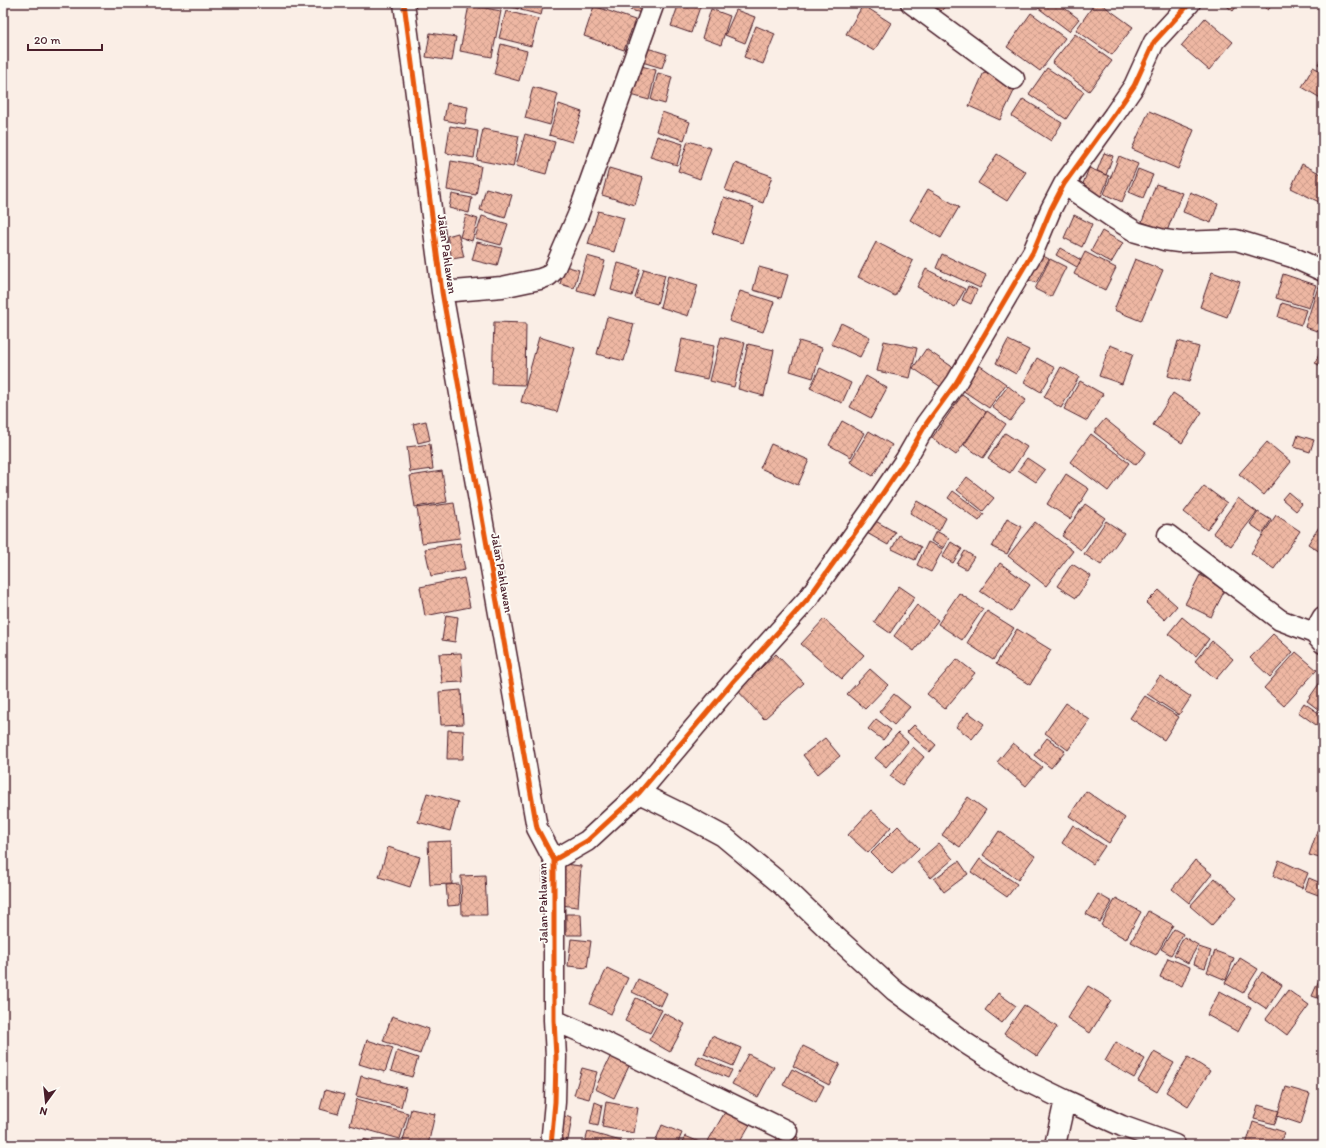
<svg xmlns="http://www.w3.org/2000/svg" width="1326" height="1148" font-family="Itim,sans-serif">
	<style>
		.building { fill: url(#building-cross-hatch); stroke: #4a1f2b }
		.lines { fill: none; stroke-linecap: round; stroke-linejoin: round }
		.street-casing { stroke: #4a1f2b; stroke-width: 23 }
		.street { stroke: #fdfcf7; stroke-width: 20 }
		.cycleway-casing { stroke: #fdfcf7; stroke-width: 8 }
		.cycleway { stroke: #e8590c; stroke-width: 5 }
		.labels { text-anchor: middle; stroke-width: 3.5; stroke-linejoin: round; paint-order: stroke }
		.street-label { font-size: 12px; fill: #4a1f2b; stroke: #fdfcf7 }
	</style>
	<defs>
		<pattern id="building-cross-hatch" width="8" height="8" patternUnits="userSpaceOnUse"><rect width="8" height="8" fill="#eeb7a3"/><path d="M0 0l8 8M0 8l8-8" fill="none" stroke="#ce9d8c"/></pattern>
	</defs>
	<rect width="100%" height="100%" fill="#faeee6"/>
	<filter id="ink" filterUnits="userSpaceOnUse"><feTurbulence type="fractalNoise" baseFrequency=".025" numOctaves="2"/><feDisplacementMap in="SourceGraphic" scale="8" xChannelSelector="R" yChannelSelector="G"/><feConvolveMatrix kernelMatrix="1 2 1 2 8 2 1 2 1" color-interpolation-filters="sRGB"/></filter>
	<g filter="url(#ink)">
		<path class="building" d="M504,3H520L518,9L504,4Z
			M523,3H544L541,15L521,10Z
			M610,3H628L627,7Z
			M632,3H645L642,13L630,10Z
			M679,3L701,4L691,33L671,26Z
			M916,3H948L934,19Z
			M1034,3H1058L1079,19L1069,31L1033,4Z
			M1095,3H1100L1133,27L1112,55L1076,30Z
			M1223,3H1239L1233,11Z
			M1259,3H1274L1268,10Z
			M469,5L501,11L492,57L460,51Z
			M863,5L891,23L874,51L846,34Z
			M594,6L635,20L624,50L584,36Z
			M711,9L730,16L721,45L702,38Z
			M736,10L755,17L745,43L725,35Z
			M506,11L538,19L531,46L499,38Z
			M1031,13L1065,38L1040,71L1007,47Z
			M1205,18L1233,42L1209,70L1181,46Z
			M756,26L775,34L763,64L744,57Z
			M430,33L456,37L452,61L426,57Z
			M1075,34L1112,61L1089,91L1052,63Z
			M501,44L527,51L519,81L494,74Z
			M647,48L667,54L662,68L642,62Z
			M1323,55V67L1318,64Z
			M638,65L656,70L649,100L631,95Z
			M1313,67L1323,72L1322,99L1302,87Z
			M1047,68L1084,92L1066,119L1029,94Z
			M984,72L1016,87L1000,120L969,106Z
			M658,73L672,77L665,104L651,100Z
			M533,87L558,94L550,125L525,118Z
			M1023,99L1062,123L1051,141L1012,116Z
			M447,103L468,107L465,124L444,120Z
			M559,104L582,112L572,142L549,135Z
			M1149,111L1194,130L1178,169L1132,149Z
			M662,112L690,122L684,140L656,131Z
			M450,126L478,131L474,158L446,153Z
			M483,129L519,136L513,167L477,160Z
			M525,134L555,142L546,174L516,166Z
			M657,136L683,144L677,165L650,157Z
			M688,141L711,148L700,179L678,171Z
			M1104,153L1113,156L1106,175L1097,171Z
			M997,154L1026,172L1007,201L978,183Z
			M1119,156L1138,164L1122,202L1104,194Z
			M451,161L481,166L476,195L447,190Z
			M735,163L772,176L763,203L725,190Z
			M1302,164L1323,175V204L1291,188Z
			M609,168L643,178L635,205L602,195Z
			M1089,168L1109,176L1101,197L1081,189Z
			M1138,169L1153,175L1143,198L1129,192Z
			M1156,184L1182,193L1167,231L1142,222Z
			M486,188L512,195L505,218L480,210Z
			M928,189L959,207L941,238L910,220Z
			M1190,192L1218,204L1211,223L1183,212Z
			M452,194L472,198L469,213L449,208Z
			M724,197L754,207L742,243L712,233Z
			M598,211L624,218L614,252L588,244Z
			M466,215L478,219L472,241L460,237Z
			M1074,215L1092,224L1082,247L1064,238Z
			M482,216L508,224L501,245L475,238Z
			M1102,231L1123,243L1111,263L1091,251Z
			M458,233L464,257L452,259L447,236Z
			M477,242L502,248L497,266L472,260Z
			M876,242L913,261L895,296L858,277Z
			M1060,248L1081,260L1077,267L1056,255Z
			M1085,252L1116,268L1105,290L1074,274Z
			M942,254L986,275L980,288L936,268Z
			M1039,254L1049,259L1036,283L1026,279Z
			M587,256L605,261L595,295L577,290Z
			M1050,259L1066,267L1051,297L1035,289Z
			M1135,259L1163,270L1141,321L1114,310Z
			M618,263L640,269L632,296L611,290Z
			M565,266L579,270L574,288L560,284Z
			M759,267L788,275L781,298L753,290Z
			M644,269L665,275L657,304L635,298Z
			M926,269L965,289L955,307L917,287Z
			M1212,272L1240,282L1227,317L1200,307Z
			M1283,274L1316,285L1309,308L1276,298Z
			M668,276L698,285L688,316L660,307Z
			M968,286L977,290L971,304L962,300Z
			M1318,287L1323,288V333L1305,327Z
			M740,291L774,302L763,332L729,321Z
			M1282,303L1306,310L1301,325L1278,317Z
			M607,317L634,324L624,361L597,354Z
			M494,322L526,323L525,385L492,384Z
			M841,323L870,337L860,357L831,344Z
			M539,337L575,348L557,412L521,402Z
			M721,337L745,343L734,387L710,381Z
			M682,339L714,346L707,379L675,372Z
			M1008,340L1029,350L1016,374L996,363Z
			M799,341L822,348L813,378L790,371Z
			M884,341L917,348L910,378L877,371Z
			M1178,341L1199,347L1189,382L1168,376Z
			M748,344L774,350L764,396L738,389Z
			M1110,345L1133,354L1122,384L1099,376Z
			M1323,346V367L1315,363Z
			M926,349L954,368L941,387L913,368Z
			M1037,358L1055,368L1041,392L1024,382Z
			M979,365L1006,384L989,408L962,390Z
			M1061,367L1079,377L1061,408L1044,397Z
			M820,368L851,383L842,403L810,388Z
			M866,376L887,388L871,418L850,407Z
			M1080,381L1103,394L1087,421L1064,409Z
			M1008,386L1026,400L1010,421L992,407Z
			M1173,393L1202,412L1182,443L1153,425Z
			M962,395L986,412L956,455L932,438Z
			M987,411L1006,424L983,458L964,445Z
			M1105,419L1146,452L1136,465L1094,432Z
			M426,421L430,440L418,443L413,424Z
			M842,421L864,433L851,457L829,445Z
			M869,431L892,445L873,476L850,462Z
			M1005,433L1027,447L1010,473L988,459Z
			M1091,434L1129,463L1108,491L1070,462Z
			M1298,435L1314,440L1310,452L1294,447Z
			M1267,442L1291,462L1264,495L1239,474Z
			M430,444L433,469L410,472L407,447Z
			M771,444L809,460L798,485L760,468Z
			M1027,458L1045,470L1036,482L1018,470Z
			M442,471L447,502L415,507L410,476Z
			M1066,474L1089,489L1070,519L1047,504Z
			M967,477L994,498L983,511L957,490Z
			M1204,486L1227,503L1207,530L1184,512Z
			M953,491L984,514L979,521L948,498Z
			M1288,492L1302,504L1296,511L1282,499Z
			M1238,498L1257,512L1231,546L1213,533Z
			M917,501L946,518L939,531L910,513Z
			M454,503L460,538L422,543L417,508Z
			M1085,504L1105,518L1081,550L1062,536Z
			M1258,512L1271,520L1263,533L1250,524Z
			M1276,515L1300,531L1274,569L1251,553Z
			M872,519L895,532L888,545L865,532Z
			M1007,519L1022,527L1007,554L992,547Z
			M1106,521L1124,533L1101,565L1084,554Z
			M1035,522L1073,551L1046,586L1008,556Z
			M1319,527L1323,529V554L1308,544Z
			M936,531L949,538L944,548L931,541Z
			M899,535L921,547L915,560L892,549Z
			M928,542L943,549L931,572L917,565Z
			M951,542L962,549L953,563L942,557Z
			M460,543L465,570L431,576L425,549Z
			M965,551L974,557L966,569L957,564Z
			M1000,563L1030,585L1011,612L980,591Z
			M1072,564L1091,576L1076,598L1057,586Z
			M1200,575L1226,588L1211,617L1185,604Z
			M464,578L470,607L425,616L420,587Z
			M899,586L915,597L890,633L874,622Z
			M1159,590L1177,606L1165,620L1146,603Z
			M959,593L983,609L962,640L938,624Z
			M917,605L938,620L914,651L894,636Z
			M987,611L1014,628L993,660L967,643Z
			M446,615L458,617L455,642L442,640Z
			M1182,617L1209,639L1196,656L1168,634Z
			M824,619L864,655L842,679L801,644Z
			M1017,629L1051,650L1030,685L996,664Z
			M1273,634L1293,652L1270,677L1250,658Z
			M1212,641L1233,659L1216,679L1195,661Z
			M1296,652L1317,670L1284,706L1264,688Z
			M461,653L463,682L442,683L439,654Z
			M776,654L804,683L764,719L737,690Z
			M957,659L975,673L945,709L927,694Z
			M870,669L888,685L865,709L847,694Z
			M1160,676L1191,697L1179,715L1147,694Z
			M1323,678V713L1307,701Z
			M461,690L463,724L441,725L439,692Z
			M894,694L910,707L894,725L879,712Z
			M1145,696L1179,717L1164,740L1130,718Z
			M1066,703L1090,720L1068,750L1045,733Z
			M1304,703L1323,716V730L1298,712Z
			M968,712L984,724L972,739L956,727Z
			M876,719L891,730L883,740L868,729Z
			M914,725L936,745L930,752L907,732Z
			M448,730L464,731L463,759H447Z
			M898,733L908,742L886,767L875,758Z
			M825,738L840,756L818,774L803,755Z
			M1047,738L1065,751L1051,768L1034,755Z
			M1013,743L1042,767L1026,786L997,762Z
			M913,747L924,757L902,785L890,776Z
			M1086,791L1125,818L1109,843L1069,816Z
			M427,793L458,802L450,831L418,822Z
			M968,797L986,810L960,847L942,835Z
			M871,810L891,827L868,853L848,835Z
			M1320,823L1323,824V859L1309,855Z
			M1073,825L1105,846L1093,864L1062,843Z
			M898,826L919,848L892,874L871,853Z
			M999,831L1035,856L1018,880L983,855Z
			M451,841L452,884L430,885L428,842Z
			M939,843L953,859L931,878L917,862Z
			M388,847L420,857L410,887L379,877Z
			M980,859L1017,884L1007,897L971,872Z
			M1195,860L1212,874L1189,903L1172,889Z
			M1279,860L1308,873L1302,888L1273,876Z
			M959,861L968,874L944,892L934,879Z
			M564,864L581,866L578,907L560,905Z
			M485,875L487,915H462L461,876Z
			M1215,878L1237,897L1212,925L1190,906Z
			M1309,878L1323,884V890L1321,896L1305,890Z
			M459,884L460,905L448,906L446,885Z
			M1098,894L1112,902L1100,922L1086,914Z
			M1116,898L1141,912L1126,939L1101,925Z
			M1148,911L1173,925L1156,955L1131,942Z
			M566,914H581L582,935H566Z
			M1174,929L1183,934L1171,955L1161,949Z
			M1184,937L1198,945L1188,963L1174,955Z
			M571,939L591,941L587,968L568,966Z
			M1199,947L1211,951L1205,968L1194,964Z
			M1215,951L1234,958L1226,980L1207,972Z
			M1168,958L1190,967L1182,986L1160,977Z
			M1240,958L1258,969L1243,993L1225,983Z
			M607,968L628,978L611,1014L590,1004Z
			M1323,971V1000L1312,996Z
			M1262,972L1282,985L1267,1009L1247,996Z
			M638,979L667,993L661,1006L632,992Z
			M1088,986L1111,1000L1090,1033L1067,1018Z
			M1288,990L1309,1005L1287,1035L1266,1019Z
			M1220,991L1251,1008L1238,1032L1207,1015Z
			M998,993L1016,1006L1002,1023L985,1010Z
			M636,998L662,1010L650,1033L625,1021Z
			M1024,1005L1057,1027L1037,1056L1004,1034Z
			M664,1013L685,1024L670,1052L649,1040Z
			M392,1016L429,1029L420,1054L383,1041Z
			M712,1036L741,1048L733,1066L704,1054Z
			M367,1040L393,1048L385,1072L359,1064Z
			M1116,1042L1145,1059L1134,1078L1105,1061Z
			M803,1046L840,1064L829,1085L793,1066Z
			M397,1051L418,1058L412,1077L391,1071Z
			M1154,1052L1174,1063L1157,1092L1138,1081Z
			M748,1054L774,1067L758,1097L732,1084Z
			M611,1055L630,1064L614,1098L595,1089Z
			M699,1056L732,1070L728,1078L696,1064Z
			M1188,1057L1210,1071L1188,1106L1166,1092Z
			M582,1068L597,1072L589,1099L574,1095Z
			M792,1069L824,1086L816,1102L783,1085Z
			M361,1076L406,1088L401,1107L356,1096Z
			M1286,1087L1310,1094L1301,1124L1277,1116Z
			M325,1090L344,1095L338,1114L320,1109Z
			M357,1099L408,1113L400,1139L350,1125Z
			M595,1102L602,1105L598,1126L590,1124Z
			M606,1102L638,1108L634,1133L602,1127Z
			M1258,1105L1279,1111L1275,1124L1254,1119Z
			M728,1107L752,1121L738,1145H714L708,1141Z
			M411,1109L435,1114L428,1145H402Z
			M557,1114L572,1118L568,1140L553,1136Z
			M1253,1122L1284,1132L1280,1145H1246Z
			M662,1125L682,1133L677,1145H654Z
			M588,1132L621,1141L620,1145H584Z
			M779,1132L798,1137L796,1145H775Z
			M685,1136L702,1143V1145H682Z
			M363,1139L384,1145H361Z"/>
		<g class="lines">
			<g class="street-casing">
				<path id="street" d="M404,3L442,292L537,828L554,860V1020L556,1057L555,1102L551,1145
					M911,3L1014,79
					M1064,184L1112,217L1136,232L1164,240L1179,242L1236,240L1292,257L1323,271
					M442,292L502,287L540,279L548,276L554,270L578,215L654,3
					M1168,535L1280,620L1314,633L1323,643
					M1314,633L1323,617
					M639,793L686,816L723,836L782,885L836,937L895,991L967,1044L1022,1079L1065,1100L1122,1126L1175,1145
					M554,860L587,841L639,793L732,683L807,600L870,512L906,459L926,424L956,383L1033,252L1051,209L1064,184L1114,115L1134,86L1154,42L1190,3
					M554,1020L604,1042L787,1131
					M1055,1145L1065,1100"/>
			</g>
			<use href="#street" class="street"/>
			<g class="cycleway-casing">
				<path id="cycleway" d="M404,3L442,292L537,828L554,860V1020L556,1057L555,1102L551,1145
					M554,860L587,841L639,793L732,683L807,600L870,512L906,459L926,424L956,383L1033,252L1051,209L1064,184L1114,115L1134,86L1154,42L1190,3"/>
			</g>
			<use href="#cycleway" class="cycleway"/>
		</g>
	</g>
	<g class="labels">
		<g class="street-label">
			<text transform="translate(447 254) rotate(82)" y="4">Jalan Pahlawan</text>
			<text transform="translate(502 573) rotate(80)" y="4">Jalan Pahlawan</text>
			<text transform="translate(543 903) rotate(-91)" y="4">Jalan Pahlawan</text>
		</g>
	</g>
	<rect width="1326" height="1148" fill="none" stroke="#fdfcf7" stroke-width="16"/>
	<rect x="8" y="8" width="1310" height="1132" fill="none" stroke="#4a1f2b" stroke-width="1.5" filter="url(#ink)"/>
	<g transform="translate(46 1102) rotate(195)" stroke="#fdfcf7" stroke-width="3" paint-order="stroke">
	<path d="M0-3L7 15L0 10L-7 15Z" fill="#4a1f2b"/>
	<text y="-6" font-size="11" font-weight="bold" text-anchor="middle" fill="#4a1f2b">N</text>
	</g>
	<path d="M28 44v6h74v-6" fill="none" stroke="#4a1f2b" stroke-width="2"/>
	<text x="34" y="44" font-size="12" fill="#4a1f2b" stroke="#fdfcf7" stroke-width="3" paint-order="stroke">20 m</text>
</svg>
